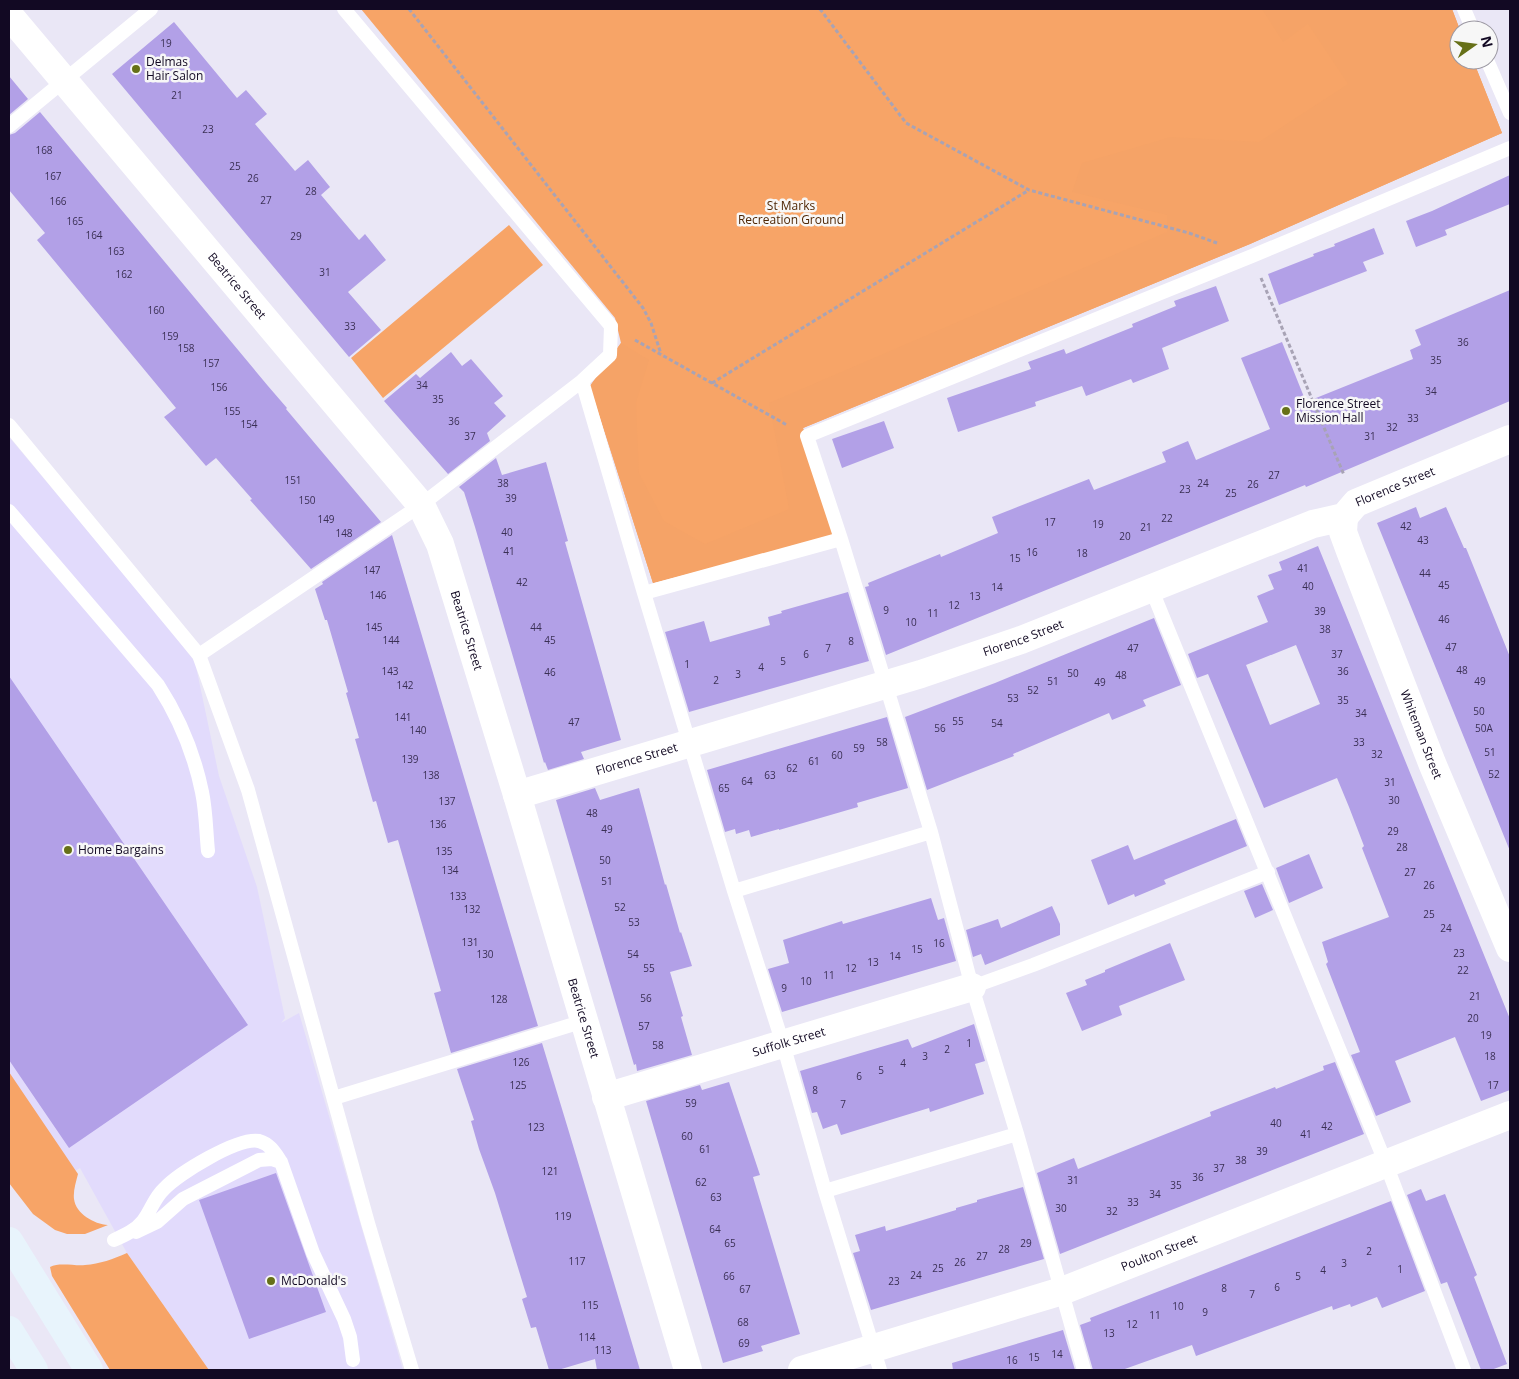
<svg xmlns="http://www.w3.org/2000/svg" width="1519" height="1379" font-family="'Open Sans',sans-serif">
	<style>
		.built { fill: #e2dbfc }
		.green { fill: #f7a467 }
		.forest { fill: #f5a367 }
		.building { fill: #b2a0e7; fill-rule: evenodd }
		.lines { fill: none; stroke-linecap: round; stroke-linejoin: round }
		.path { stroke: #a8a3b5; stroke-width: 3; stroke-dasharray: 4 2.5; stroke-linecap: butt }
		.service { stroke: #fff; stroke-width: 14 }
		.minor { stroke: #fff; stroke-width: 28 }
		.secondary { stroke: #e8f4fc; stroke-width: 28 }
		.poi-dot { fill: #667018; stroke: #f7f7f7; stroke-width: 2 }
		.labels { text-anchor: middle; stroke-width: 5; stroke-linejoin: round; paint-order: stroke }
		.number-label { font-size: 10px; fill: #3a2f54 }
		.poi-label { font-size: 12px; fill: #120923; stroke: #f7f7f7; text-anchor: start }
		.park-label { font-size: 12px; fill: #4f2705; stroke: #f7f7f7 }
		.street-label { font-size: 12px; fill: #120923; stroke: #f7f7f7 }
	</style>
	<rect width="100%" height="100%" fill="#eae7f6"/>
	<path class="built" d="M9,437L169,628L195,662L219,776L257,887L285,1018L281,1023L299,1013L403,1370H209L127,1253L80,1168L53,1183L9,1119Z"/>
	<path class="green" d="M361,9H1452L1460,30H1459V60H1473L1502,133L1250,244L803,428L834,536L653,583L590,386L621,343L615,318Z
		M509,225L543,265L383,398L351,358Z
		M9,1072L78,1174C76,1182 73,1191 74,1199C76,1214 94,1224 108,1225L85,1234H67L55,1230L33,1214L9,1183Z
		M127,1253L209,1370H110L52,1276L50,1267C59,1262 74,1266 85,1265C100,1264 113,1259 127,1253Z"/>
	<path class="forest" d="M1262,9H1452L1460,30H1459V60H1473L1502,133L1250,244L803,428L834,536L653,583L590,386L621,343L649,360L636,403L639,473L664,521L705,544L789,509L769,403L1167,232V215L1072,192L1082,163L1171,137L1259,142L1348,84L1308,24L1283,42Z"/>
	<path class="building" d="M174,22L237,98L246,90L267,114L255,124L295,171L308,160L330,187L321,195L359,240L365,234L386,260L348,292L381,330L349,357L112,74Z
		M9,76L28,99L9,115Z
		M40,112L268,386L287,408L286,409L381,522L311,569L250,500L252,499L216,458L206,466L164,417L176,408L37,240L45,233L9,190V135L15,133Z
		M1510,175V204L1445,230L1447,235L1416,247L1406,221L1432,211Z
		M1374,228L1384,254L1363,262L1367,271L1279,305L1268,274L1314,256L1313,254L1335,246L1334,244Z
		M1216,286L1229,321L1162,348L1169,369L1133,383L1131,379L1086,396L1082,386L1035,402L1036,406L958,432L947,398L1031,369L1028,362L1064,349L1066,354L1133,327L1132,324L1176,306L1174,301Z
		M1510,290V401L1306,487L1305,485L886,655L865,587L869,586L868,583L940,554L941,557L998,533L992,517L1089,479L1094,490L1166,462L1162,452L1188,441L1196,460L1270,429L1241,358L1282,342L1306,402L1413,359L1410,350L1421,345L1415,330Z
		M451,352L462,366L471,359L503,396L494,403L506,416L487,433L490,441L448,474L384,401L416,374L420,378Z
		M884,421L894,448L842,468L832,439Z
		M496,458L502,475L546,462L568,541L565,542L621,740L581,752L584,759L548,770L545,762L544,763L475,527L464,492L459,487Z
		M1416,507L1420,518L1446,507L1464,548H1466L1510,657V851L1377,523Z
		M392,535L538,1026L451,1053L434,993L441,991L398,840L388,843L376,801L373,802L355,739L359,738L346,693L348,692L327,620H325L315,589L323,584L322,582Z
		M1318,546L1510,1019V1090L1481,1101L1455,1037L1395,1061L1411,1102L1376,1116L1351,1055L1360,1052L1326,964L1328,962L1322,942L1389,917L1362,848L1364,846L1349,807L1337,778L1264,808L1208,674L1197,678L1188,654L1268,622L1257,596L1274,589L1268,575L1282,570L1279,562ZM1296,645L1320,704L1270,725L1246,665Z
		M848,592L869,661L689,712L665,632L704,621L710,642L770,625L768,617L782,613L781,611Z
		M1154,618L1181,685L1143,700L1146,706L1112,720L1109,713L1013,754L1014,756L927,790L905,717L995,683Z
		M9,676L248,1025L69,1148L9,1060Z
		M887,717L908,788L857,803L858,807L779,830V829L751,837L749,830L736,834L735,829L725,832L707,770Z
		M595,788L600,800L639,788L665,885L666,884L680,933L681,932L692,966L670,972L683,1016L681,1017L692,1055L637,1071L636,1064L634,1065L556,800Z
		M1236,819L1247,846L1164,880L1166,884L1135,897L1134,894L1108,905L1091,860L1128,845L1134,860Z
		M1309,854L1323,888L1289,903L1276,868Z
		M1262,884L1273,910L1255,918L1244,891Z
		M931,898L938,920L944,918L956,961L782,1012L768,969L789,963L783,940L842,921L843,924Z
		M1052,906L1060,924V935L985,965L981,954L973,957L966,930L998,919L1001,928Z
		M1170,943L1185,980L1119,1006L1122,1015L1082,1031L1066,993L1087,985L1085,980L1105,972V970Z
		M974,1024L985,1061L975,1064L984,1094L930,1112L929,1108L841,1135L837,1124L823,1129L817,1112L812,1113L800,1071L908,1039L912,1048Z
		M542,1043L569,1132L640,1370H597L595,1359L558,1370H549L536,1327L531,1328L522,1299L527,1297L495,1193L479,1149L471,1121L474,1120L457,1069Z
		M1335,1062L1364,1134L1060,1254L1037,1173L1074,1158L1078,1169L1211,1116L1210,1112L1275,1087L1276,1089L1324,1070L1323,1066Z
		M729,1082L760,1175L753,1177L800,1334L761,1346L763,1351L723,1363L646,1101L700,1085L702,1090Z
		M276,1173L326,1312L249,1339L199,1200Z
		M1023,1187L1044,1259L871,1310L853,1253L860,1251L855,1235L885,1226L886,1231L913,1223L956,1210V1208L977,1202V1200Z
		M1421,1189L1426,1201L1445,1194L1477,1275L1474,1277L1507,1364L1491,1370H1481L1447,1282L1441,1284L1407,1195Z
		M1391,1201L1425,1291L1382,1308L1377,1297L1351,1307L1350,1304L1333,1310L1332,1306L1196,1356L1192,1345L1122,1370H1093L1080,1325L1091,1321L1090,1318Z
		M1063,1330L1075,1370H953L952,1363Z"/>
	<g class="lines">
		<path class="path" d="M409,9L643,308L651,323L661,354
			M820,9L906,123L1029,190L1189,233L1217,243
			M1261,278L1344,475
			M635,340L787,425
			M712,383L1029,190"/>
		<path class="service" d="M1464,9L1473,30
			M1487,60L1510,113
			M9,126L151,9
			M582,381L644,593L734,891L783,1044L825,1191L880,1370
			M9,425L199,655L248,790L368,1223L412,1370
			M9,511L158,685C180,719 194,753 202,792C206,811 206,831 208,851
			M1151,588L1386,1164L1464,1370
			M644,593L841,539
			M199,655L421,505L582,381L610,355L611,326L344,9
			M734,891L931,832
			M972,987L1033,965L1268,872
			M334,1098L584,1021
			M825,1191L1017,1134
			M136,1232L157,1222L183,1199L259,1160L272,1159L281,1162
			M114,1240C125,1235 136,1230 143,1221C151,1211 154,1198 164,1189C179,1173 238,1137 259,1141C270,1144 275,1153 281,1162L313,1253L344,1319L350,1337L353,1360
			M1084,1370L1017,1134L972,987L931,832L841,539L807,436L1252,256L1510,148"/>
		<g class="minor">
			<path id="s1" d="M9,15L421,505L440,544L517,795L688,1370"/>
			<path id="s2" d="M1344,517L1343,532L1350,551L1432,763L1510,948"/>
			<path id="s3" d="M517,795L921,674L1021,640L1313,524L1344,517L1356,503L1510,439"/>
			<path id="s4" d="M606,1097L972,987"/>
			<path id="s5" d="M802,1370L1062,1291L1510,1115"/>
		</g>
		<path class="secondary" d="M9,1241L89,1370
			M9,1330L34,1370"/>
	</g>
	<g class="poi-dot">
		<circle cx="136" cy="69" r="5"/>
		<circle cx="1286" cy="411" r="5"/>
		<circle cx="68" cy="850" r="5"/>
		<circle cx="271" cy="1281" r="5"/>
	</g>
	<g class="labels">
		<g class="number-label">
			<text x="166" y="47">19</text>
			<text x="177" y="99">21</text>
			<text x="208" y="133">23</text>
			<text x="44" y="154">168</text>
			<text x="235" y="170">25</text>
			<text x="53" y="180">167</text>
			<text x="253" y="182">26</text>
			<text x="311" y="195">28</text>
			<text x="266" y="204">27</text>
			<text x="58" y="205">166</text>
			<text x="75" y="225">165</text>
			<text x="94" y="239">164</text>
			<text x="296" y="240">29</text>
			<text x="116" y="255">163</text>
			<text x="325" y="276">31</text>
			<text x="124" y="278">162</text>
			<text x="156" y="314">160</text>
			<text x="350" y="330">33</text>
			<text x="170" y="340">159</text>
			<text x="1463" y="346">36</text>
			<text x="186" y="352">158</text>
			<text x="1436" y="364">35</text>
			<text x="211" y="367">157</text>
			<text x="422" y="389">34</text>
			<text x="219" y="391">156</text>
			<text x="1431" y="395">34</text>
			<text x="438" y="403">35</text>
			<text x="232" y="415">155</text>
			<text x="1413" y="422">33</text>
			<text x="454" y="425">36</text>
			<text x="249" y="428">154</text>
			<text x="1392" y="431">32</text>
			<text x="470" y="440">37</text>
			<text x="1370" y="440">31</text>
			<text x="1274" y="479">27</text>
			<text x="293" y="484">151</text>
			<text x="503" y="487">38</text>
			<text x="1203" y="487">24</text>
			<text x="1253" y="488">26</text>
			<text x="1185" y="493">23</text>
			<text x="1231" y="497">25</text>
			<text x="511" y="502">39</text>
			<text x="307" y="504">150</text>
			<text x="1167" y="522">22</text>
			<text x="326" y="523">149</text>
			<text x="1050" y="526">17</text>
			<text x="1098" y="528">19</text>
			<text x="1406" y="530">42</text>
			<text x="1146" y="531">21</text>
			<text x="507" y="536">40</text>
			<text x="344" y="537">148</text>
			<text x="1125" y="540">20</text>
			<text x="1423" y="544">43</text>
			<text x="509" y="555">41</text>
			<text x="1032" y="556">16</text>
			<text x="1082" y="557">18</text>
			<text x="1015" y="562">15</text>
			<text x="1303" y="572">41</text>
			<text x="372" y="574">147</text>
			<text x="1425" y="577">44</text>
			<text x="522" y="586">42</text>
			<text x="1444" y="589">45</text>
			<text x="1308" y="590">40</text>
			<text x="997" y="591">14</text>
			<text x="378" y="599">146</text>
			<text x="975" y="600">13</text>
			<text x="954" y="609">12</text>
			<text x="886" y="614">9</text>
			<text x="1320" y="615">39</text>
			<text x="933" y="617">11</text>
			<text x="1444" y="623">46</text>
			<text x="911" y="626">10</text>
			<text x="374" y="631">145</text>
			<text x="536" y="631">44</text>
			<text x="1325" y="633">38</text>
			<text x="391" y="644">144</text>
			<text x="550" y="644">45</text>
			<text x="851" y="645">8</text>
			<text x="1451" y="651">47</text>
			<text x="828" y="652">7</text>
			<text x="1133" y="652">47</text>
			<text x="806" y="658">6</text>
			<text x="1337" y="658">37</text>
			<text x="783" y="665">5</text>
			<text x="687" y="668">1</text>
			<text x="761" y="671">4</text>
			<text x="1462" y="674">48</text>
			<text x="390" y="675">143</text>
			<text x="1343" y="675">36</text>
			<text x="550" y="676">46</text>
			<text x="1073" y="677">50</text>
			<text x="738" y="678">3</text>
			<text x="1121" y="679">48</text>
			<text x="716" y="684">2</text>
			<text x="1053" y="685">51</text>
			<text x="1480" y="685">49</text>
			<text x="1100" y="686">49</text>
			<text x="405" y="689">142</text>
			<text x="1033" y="694">52</text>
			<text x="1013" y="702">53</text>
			<text x="1343" y="704">35</text>
			<text x="1479" y="715">50</text>
			<text x="1361" y="717">34</text>
			<text x="403" y="721">141</text>
			<text x="958" y="725">55</text>
			<text x="574" y="726">47</text>
			<text x="997" y="727">54</text>
			<text x="940" y="732">56</text>
			<text x="1484" y="732">50A</text>
			<text x="418" y="734">140</text>
			<text x="882" y="746">58</text>
			<text x="1359" y="746">33</text>
			<text x="859" y="752">59</text>
			<text x="1490" y="756">51</text>
			<text x="1377" y="758">32</text>
			<text x="837" y="759">60</text>
			<text x="410" y="763">139</text>
			<text x="814" y="765">61</text>
			<text x="792" y="772">62</text>
			<text x="1494" y="778">52</text>
			<text x="431" y="779">138</text>
			<text x="770" y="779">63</text>
			<text x="747" y="785">64</text>
			<text x="1390" y="786">31</text>
			<text x="724" y="792">65</text>
			<text x="1394" y="804">30</text>
			<text x="447" y="805">137</text>
			<text x="592" y="817">48</text>
			<text x="438" y="828">136</text>
			<text x="607" y="833">49</text>
			<text x="1393" y="835">29</text>
			<text x="1402" y="851">28</text>
			<text x="444" y="855">135</text>
			<text x="605" y="864">50</text>
			<text x="450" y="874">134</text>
			<text x="1410" y="876">27</text>
			<text x="607" y="885">51</text>
			<text x="1429" y="889">26</text>
			<text x="458" y="900">133</text>
			<text x="620" y="911">52</text>
			<text x="472" y="913">132</text>
			<text x="1429" y="918">25</text>
			<text x="634" y="926">53</text>
			<text x="1446" y="932">24</text>
			<text x="470" y="946">131</text>
			<text x="939" y="947">16</text>
			<text x="917" y="953">15</text>
			<text x="1459" y="957">23</text>
			<text x="485" y="958">130</text>
			<text x="633" y="958">54</text>
			<text x="895" y="960">14</text>
			<text x="873" y="966">13</text>
			<text x="649" y="972">55</text>
			<text x="851" y="972">12</text>
			<text x="1463" y="974">22</text>
			<text x="829" y="979">11</text>
			<text x="806" y="985">10</text>
			<text x="784" y="992">9</text>
			<text x="1475" y="1000">21</text>
			<text x="646" y="1002">56</text>
			<text x="499" y="1003">128</text>
			<text x="1473" y="1022">20</text>
			<text x="644" y="1030">57</text>
			<text x="1486" y="1039">19</text>
			<text x="969" y="1047">1</text>
			<text x="658" y="1049">58</text>
			<text x="947" y="1053">2</text>
			<text x="925" y="1060">3</text>
			<text x="1490" y="1060">18</text>
			<text x="521" y="1066">126</text>
			<text x="903" y="1067">4</text>
			<text x="881" y="1074">5</text>
			<text x="859" y="1080">6</text>
			<text x="518" y="1089">125</text>
			<text x="1493" y="1089">17</text>
			<text x="815" y="1094">8</text>
			<text x="691" y="1107">59</text>
			<text x="843" y="1108">7</text>
			<text x="1276" y="1127">40</text>
			<text x="1327" y="1130">42</text>
			<text x="536" y="1131">123</text>
			<text x="1306" y="1138">41</text>
			<text x="687" y="1140">60</text>
			<text x="705" y="1153">61</text>
			<text x="1262" y="1155">39</text>
			<text x="1241" y="1164">38</text>
			<text x="1219" y="1172">37</text>
			<text x="550" y="1175">121</text>
			<text x="1198" y="1181">36</text>
			<text x="1073" y="1184">31</text>
			<text x="701" y="1186">62</text>
			<text x="1176" y="1189">35</text>
			<text x="1155" y="1198">34</text>
			<text x="716" y="1201">63</text>
			<text x="1133" y="1206">33</text>
			<text x="1061" y="1212">30</text>
			<text x="1112" y="1215">32</text>
			<text x="563" y="1220">119</text>
			<text x="715" y="1233">64</text>
			<text x="730" y="1247">65</text>
			<text x="1026" y="1247">29</text>
			<text x="1004" y="1253">28</text>
			<text x="1369" y="1255">2</text>
			<text x="982" y="1260">27</text>
			<text x="577" y="1265">117</text>
			<text x="960" y="1266">26</text>
			<text x="1344" y="1267">3</text>
			<text x="938" y="1272">25</text>
			<text x="1400" y="1273">1</text>
			<text x="1323" y="1274">4</text>
			<text x="916" y="1279">24</text>
			<text x="729" y="1280">66</text>
			<text x="1298" y="1280">5</text>
			<text x="894" y="1285">23</text>
			<text x="1277" y="1291">6</text>
			<text x="1224" y="1292">8</text>
			<text x="745" y="1293">67</text>
			<text x="1252" y="1298">7</text>
			<text x="590" y="1309">115</text>
			<text x="1178" y="1310">10</text>
			<text x="1205" y="1316">9</text>
			<text x="1155" y="1319">11</text>
			<text x="743" y="1326">68</text>
			<text x="1132" y="1328">12</text>
			<text x="1109" y="1337">13</text>
			<text x="587" y="1341">114</text>
			<text x="744" y="1347">69</text>
			<text x="603" y="1354">113</text>
			<text x="1057" y="1358">14</text>
			<text x="1034" y="1361">15</text>
			<text x="1012" y="1364">16</text>
		</g>
		<g class="poi-label">
			<text x="146" y="66">Delmas<tspan x="146" dy="14">Hair Salon</tspan></text>
			<text x="1296" y="408">Florence Street<tspan x="1296" dy="14">Mission Hall</tspan></text>
			<text x="78" y="854">Home Bargains</text>
			<text x="281" y="1285">McDonald's</text>
		</g>
		<g class="park-label">
			<text x="791" y="210">St Marks<tspan x="791" dy="14">Recreation Ground</tspan></text>
		</g>
		<g class="street-label">
			<text dy="4" stroke="none"><textPath href="#s1" startOffset="354">Beatrice Street</textPath></text>
			<text dy="4" stroke="none"><textPath href="#s3" startOffset="934">Florence Street</textPath></text>
			<text dy="4" stroke="none"><textPath href="#s1" startOffset="774">Beatrice Street</textPath></text>
			<text dy="4" stroke="none"><textPath href="#s3" startOffset="530">Florence Street</textPath></text>
			<text dy="4" stroke="none"><textPath href="#s2" startOffset="232">Whiteman Street</textPath></text>
			<text dy="4" stroke="none"><textPath href="#s3" startOffset="125">Florence Street</textPath></text>
			<text dy="4" stroke="none"><textPath href="#s1" startOffset="1179">Beatrice Street</textPath></text>
			<text dy="4" stroke="none"><textPath href="#s4" startOffset="191">Suffolk Street</textPath></text>
			<text dy="4" stroke="none"><textPath href="#s5" startOffset="376">Poulton Street</textPath></text>
		</g>
	</g>
	<rect width="1519" height="1379" fill="none" stroke="#120923" stroke-width="20"/>
	<g transform="translate(1474 45) rotate(76)"><circle r="24" fill="#f7f7f7" stroke="#9b98a2"/>
	<path d="M0-4L9 19L0 12L-9 19Z" fill="#667018"/>
	<text y="-8" font-size="14" font-weight="bold" text-anchor="middle" fill="#120923">N</text>
	</g>
</svg>
